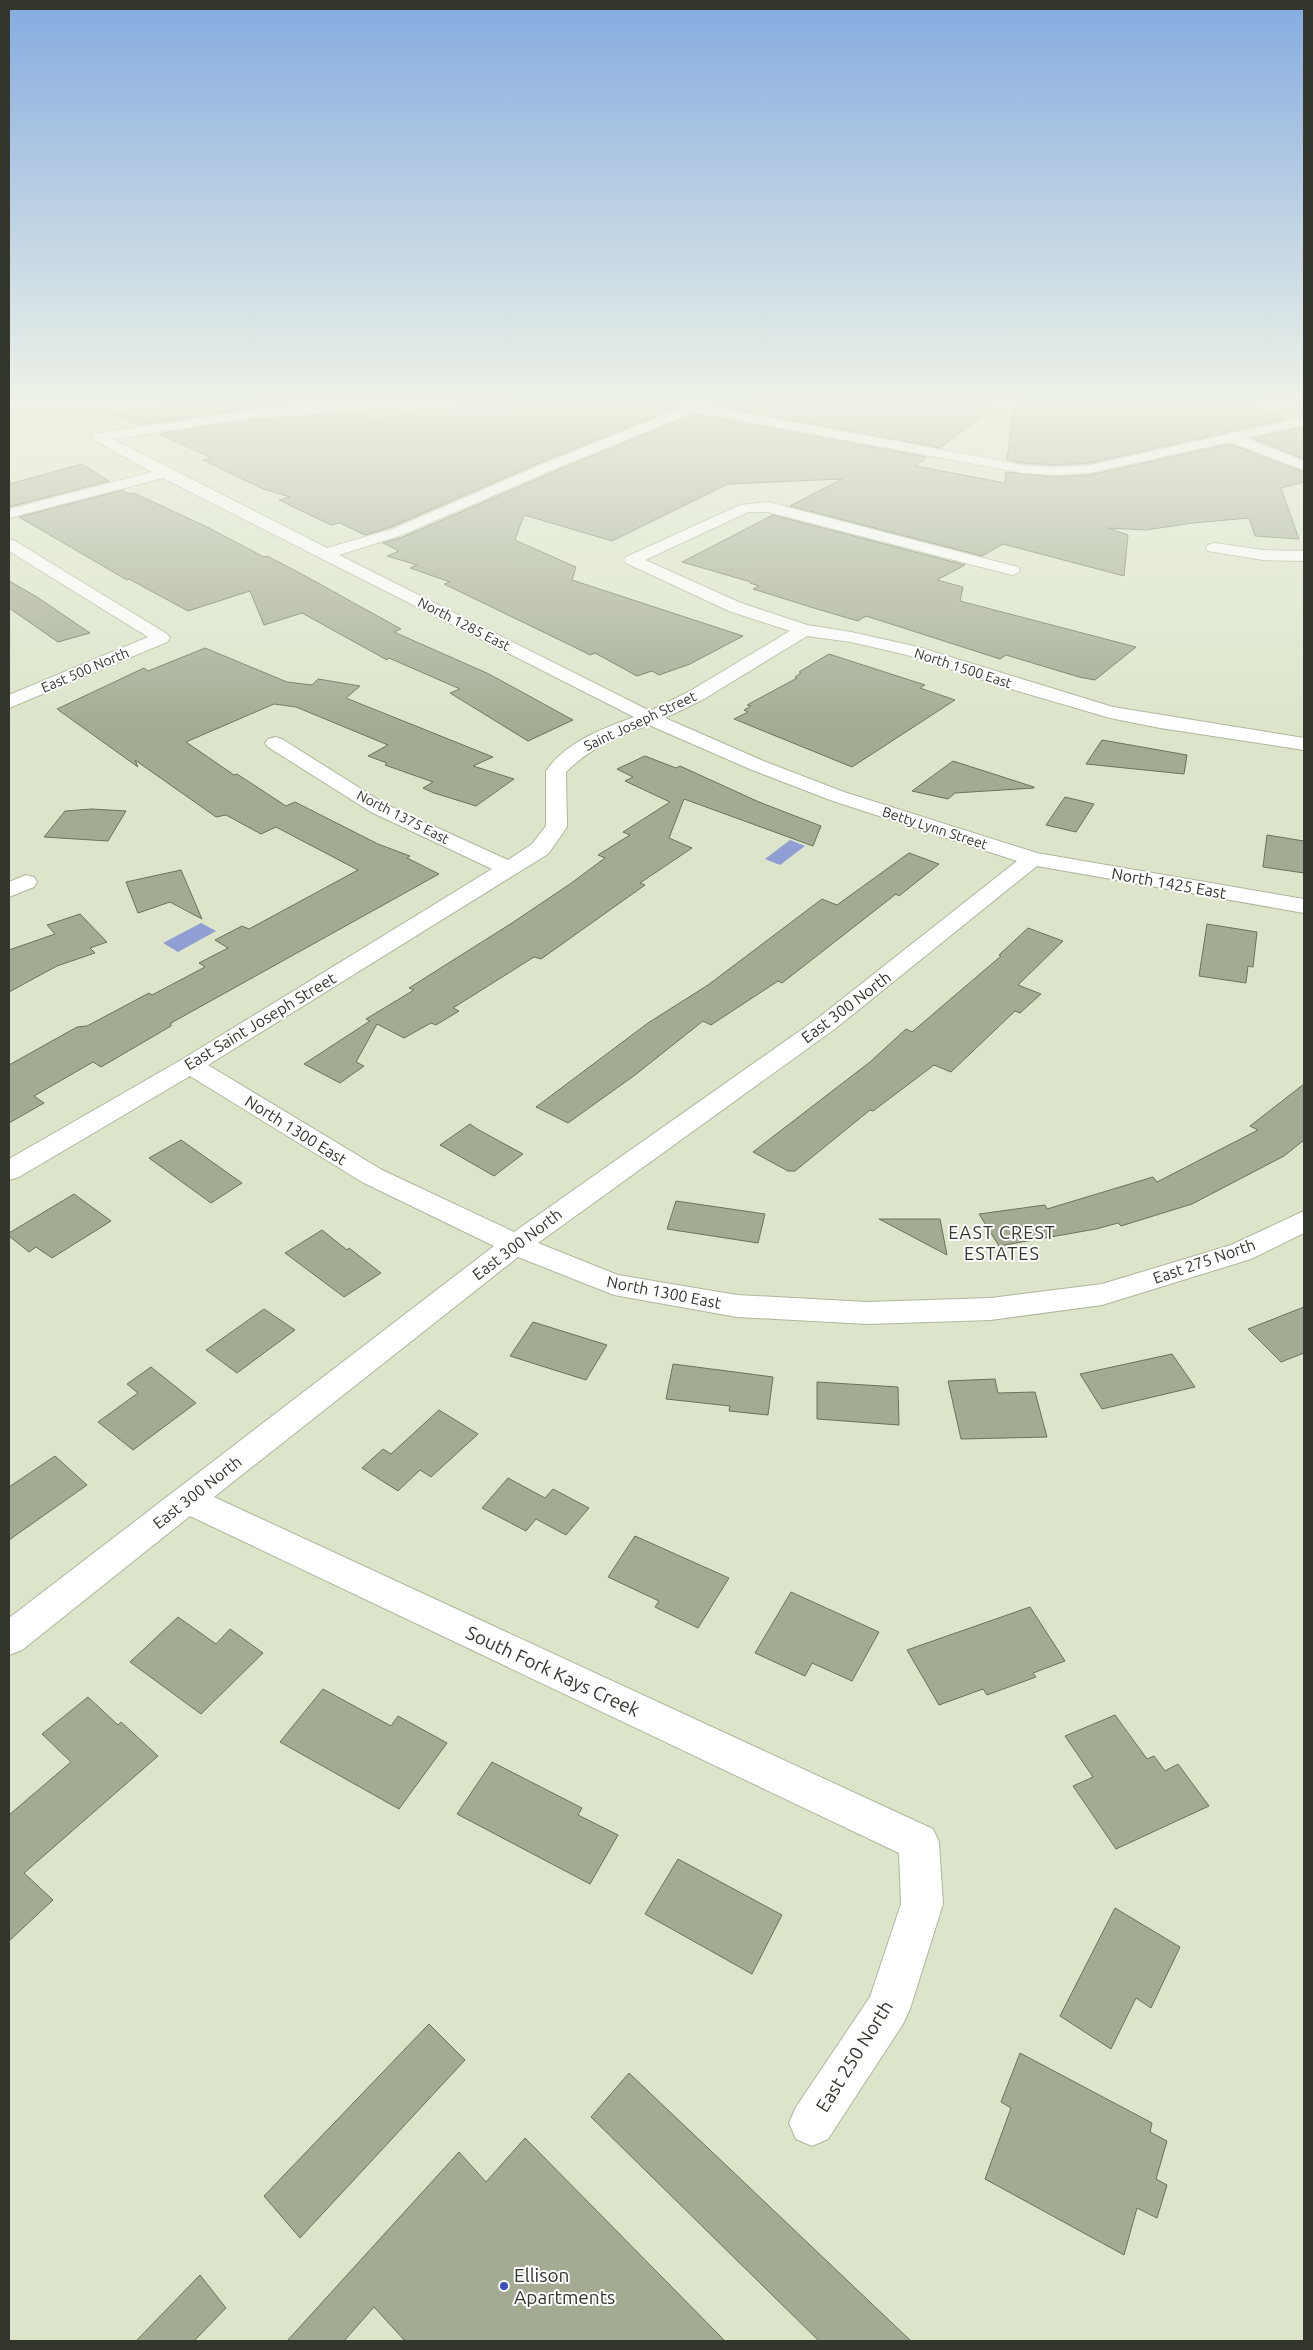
<svg xmlns="http://www.w3.org/2000/svg" width="1313" height="2350" font-family="Ubuntu,sans-serif">
	<style>
		.water { fill: #8f9ed3 }
		.building { fill: #a3ab92; stroke: #6a725a }
		.lines { fill: none; stroke-linecap: round; stroke-linejoin: round }
		.minor-casing { stroke: #aeb69c; stroke-width: 2 }
		.minor { fill: #fff; fill-rule: evenodd }
		.poi-dot { fill: #3e4dc1; stroke: #fff; stroke-width: 2 }
		.labels { text-anchor: middle; stroke-width: 4; stroke-linejoin: round; paint-order: stroke }
		.far-street-label { font-size: 14px; fill: #33362c; stroke: #fff }
		.street-label { font-size: 16px; fill: #33362c; stroke: #fff }
		.neighbourhood-label { font-size: 18px; letter-spacing: 1px; fill: #33362c; stroke: #fff }
		.near-street-label { font-size: 19px; fill: #33362c; stroke: #fff }
		.near-poi-label { font-size: 19px; fill: #33362c; stroke: #fff; text-anchor: start }
	</style>
	<rect width="100%" height="100%" fill="#dce5ca"/>
	<path class="water" d="M790,840L805,846L780,865L765,859Z
		M201,923L216,931L178,952L163,943Z"/>
	<path class="building" d="M182,402H333L245,409L140,425L112,413Z
		M473,402H691L546,460L391,527L365,535L340,523L331,525L279,500L290,497L263,489L203,460L212,458L159,434L245,421L366,411V421Z
		M715,402H1001L940,448L712,405Z
		M1014,402H1247L1285,419L1090,463L1055,465L1023,463L1007,460Z
		M695,414L927,457L916,466L1005,483L1006,472L1055,477L1090,475L1230,444L1304,472V482L1281,488L1299,539L1255,536L1249,518L1193,523L1146,530L1108,528L1128,535L1124,576L1003,544L982,556L790,506L842,479L728,484L612,541L524,515L515,540L576,567L572,580L743,636L690,664L659,675L652,671L637,676L595,653L590,655L570,645L444,584L450,582L410,568L417,565L387,556L399,551L383,543L403,537L558,470Z
		M1303,427L1304,459L1252,438Z
		M82,464L109,481L9,507V484Z
		M123,490L128,494L134,493L209,528L264,557L267,556L298,572L401,629L394,632L489,674L573,720L528,741L450,693L460,689L389,658L387,660L302,613L264,625L250,591L188,611L129,579L127,580L19,517Z
		M773,515L965,565L937,580L963,587L960,601L1136,647L1095,680L1079,677L1006,655L1000,659L866,616L858,621L817,609L753,589L759,586L750,583L751,582L682,562Z
		M9,581L37,597L90,633L58,642L9,608Z
		M205,648L287,682L312,685L318,679L360,686L346,698L493,757L473,766L514,779L476,806L434,793L423,788L433,782L385,765L387,763L368,756L388,745L296,707L274,704L186,742L234,775L237,774L286,806L295,802L378,844L410,856L407,858L439,874L171,1023V1026L101,1067L93,1062L34,1096L44,1103L9,1123V1065L77,1027L87,1026L149,993L152,995L205,967L199,963L228,948L215,940L242,926L249,929L358,870L276,827L261,834L226,815L216,817L135,760L138,767L57,709L144,668L148,671Z
		M829,654L925,685L920,688L955,700L852,767L734,719L748,712L744,710L751,706L747,705L797,678L795,677L801,673L799,672Z
		M1102,740L1187,755L1184,774L1086,764Z
		M645,756L676,768L680,766L759,802L821,826L813,846L684,799L669,838L692,848L640,883L645,885L541,959L534,957L453,1008L459,1011L436,1025L431,1023L404,1038L377,1024L356,1062L364,1066L340,1083L304,1064L370,1021L366,1019L414,990L409,988L512,923L570,884L605,858L598,855L630,835L623,832L670,802L625,781L633,777L617,769Z
		M953,761L1034,787V788L955,793L948,799L912,791Z
		M1065,797L1094,804L1076,832L1046,825Z
		M92,809L126,811L108,841L44,837L65,811Z
		M1267,835L1304,841V873L1263,867Z
		M909,853L939,864L899,896L896,894L782,983L778,981L711,1025L703,1021L635,1075L568,1123L536,1107L648,1023L708,985L822,899L837,905Z
		M181,870L202,919L170,902L138,913L126,882Z
		M80,914L107,942L90,948L95,953L57,966L9,992V950L55,934L47,925Z
		M1207,924L1257,932L1253,967L1248,966L1246,983L1199,976Z
		M1028,928L1063,941L1018,985L1041,994L1020,1013L1015,1011L951,1072L934,1065L873,1111L870,1110L795,1171H788L753,1152L870,1062L906,1029L912,1032L1001,956L999,955Z
		M1304,1084V1140L1284,1156L1192,1204L1121,1226L1118,1223L1096,1229L999,1246L979,1214L1045,1205L1047,1209L1153,1177L1157,1182L1258,1130L1250,1126Z
		M470,1124L477,1129L523,1154L494,1176L440,1145Z
		M181,1140L242,1183L211,1203L149,1158Z
		M74,1194L111,1221L52,1258L36,1247L29,1252L9,1236V1233Z
		M676,1201L765,1214L758,1243L667,1229Z
		M879,1219H940L947,1255Z
		M322,1230L347,1250L349,1248L381,1273L344,1297L285,1253Z
		M1304,1307V1353L1281,1362L1248,1329Z
		M264,1309L295,1330L237,1373L206,1350Z
		M533,1322L607,1345L586,1380L510,1356Z
		M1172,1354L1195,1387L1102,1409L1080,1374Z
		M673,1364L773,1377L768,1415L729,1411L730,1406L666,1399Z
		M151,1367L196,1403L133,1450L98,1422L138,1393L127,1384Z
		M995,1379L998,1393L1035,1392L1047,1437L961,1439L948,1381Z
		M817,1382L898,1387L899,1425L817,1419Z
		M439,1410L478,1434L431,1477L420,1470L398,1491L362,1468L383,1449L391,1454Z
		M55,1456L87,1485L9,1540V1487Z
		M508,1478L545,1498L553,1489L589,1508L566,1535L536,1519L526,1531L482,1508Z
		M635,1536L729,1578L698,1628L655,1607L659,1601L608,1577Z
		M791,1592L879,1632L852,1681L812,1663L805,1676L755,1653Z
		M1030,1607L1065,1661L1033,1673L1036,1677L987,1695L983,1689L939,1705L907,1650Z
		M178,1617L216,1644L230,1629L263,1653L201,1714L130,1662Z
		M323,1689L391,1726L398,1716L447,1743L399,1809L280,1742Z
		M88,1697L118,1725L121,1722L158,1756L24,1873L53,1900L9,1941V1815L71,1762L42,1734Z
		M1115,1715L1147,1759L1154,1756L1165,1771L1178,1764L1209,1806L1116,1849L1073,1786L1093,1777L1065,1736Z
		M492,1762L582,1808L578,1815L618,1835L590,1884L457,1814Z
		M678,1859L782,1915L752,1974L645,1914Z
		M1115,1908L1180,1947L1151,2008L1136,1998L1111,2049L1060,2016Z
		M429,2024L465,2060L300,2238L264,2196Z
		M1020,2053L1152,2123L1150,2132L1167,2141L1156,2179L1167,2185L1157,2218L1137,2208L1124,2255L985,2179L1011,2108L1001,2102Z
		M629,2073L911,2341H819L591,2117Z
		M525,2138L725,2341H405L374,2307L344,2341H287L459,2152L486,2182Z
		M200,2275L226,2308L194,2341H136Z"/>
	<g class="lines">
		<g class="minor-casing">
			<path id="minor" d="M354,402H406L399,406L245,419L113,439L327,548L392,529L547,462L696,402H713L708,406L1023,465L1055,467L1090,465L1304,417V425L1246,438L1304,461V470L1230,442L1090,473L1055,475L1023,473L695,412L557,468L402,535L339,555L650,711L690,691L790,631L729,611L626,563L624,560L626,557L740,505L768,502L1018,567L1020,570L1018,573L1012,575L768,512H748L645,560L741,603L807,625L851,632L918,647L1113,707L1304,738V750L1160,728L1110,718L1001,686L907,655L851,642L807,636L704,699L665,718L766,762L844,792L1037,853L1304,899V913L1037,866L836,1028L538,1243L618,1275L737,1295L867,1302L991,1298L1102,1284L1231,1245L1304,1211V1233L1251,1259L1102,1305L991,1320L867,1324L737,1317L614,1295L518,1257L214,1497L933,1829L939,1842L943,1904L910,2009L903,2024L828,2139L812,2146L796,2139L789,2123L796,2107L870,1997L901,1904L899,1853L190,1516L22,1650L9,1655V1618L494,1246L362,1182L190,1076L19,1177L9,1180V1159L181,1060L492,869L371,812L268,747L265,743L268,739L275,737L282,739L385,804L508,860L532,844L546,826V771C566,742 602,729 634,717L163,478L9,518V509L152,472L94,440L92,437L94,434L245,411ZM649,725L752,770L830,800L1017,861L818,1018L514,1232L382,1170L208,1065L548,854L567,827L566,772C590,748 618,736 649,725Z
				M9,539L15,541L167,634L170,638L167,642L9,708V695L148,637L9,551Z
				M1214,543L1263,550L1304,551V561L1263,560L1208,551L1206,548L1208,545Z
				M26,875L34,877L37,882L34,887L9,897V882Z"/>
		</g>
		<use href="#minor" class="minor"/>
	</g>
	<linearGradient id="sky" x2="0" y2="1"><stop stop-color="#84abe0"/><stop offset="0.55" stop-color="#eff3e7"/><stop offset="1" stop-color="#eff3e7" stop-opacity="0"/></linearGradient>
	<rect width="1313" height="731" fill="url(#sky)"/>
	<circle class="poi-dot" cx="504" cy="2286" r="5"/>
	<g class="labels">
		<g class="far-street-label">
			<text transform="translate(464 624) rotate(27)" y="5">North 1285 East</text>
			<text transform="translate(963 668) rotate(18)" y="5">North 1500 East</text>
			<text transform="translate(85 670) rotate(-23)" y="5">East 500 North</text>
			<text transform="translate(640 721) rotate(-25)" y="5">Saint Joseph Street</text>
			<text transform="translate(403 817) rotate(27)" y="5">North 1375 East</text>
			<text transform="translate(935 828) rotate(18)" y="5">Betty Lynn Street</text>
		</g>
		<g class="street-label">
			<text transform="translate(1169 883) rotate(10)" y="6">North 1425 East</text>
			<text transform="translate(846 1007) rotate(-37)" y="6">East 300 North</text>
			<text transform="translate(260 1021) rotate(-31)" y="6">East Saint Joseph Street</text>
			<text transform="translate(296 1130) rotate(32)" y="6">North 1300 East</text>
			<text transform="translate(517 1244) rotate(-37)" y="6">East 300 North</text>
			<text transform="translate(1204 1261) rotate(-19)" y="6">East 275 North</text>
			<text transform="translate(664 1292) rotate(11)" y="6">North 1300 East</text>
			<text transform="translate(197 1492) rotate(-38)" y="6">East 300 North</text>
		</g>
		<g class="neighbourhood-label">
			<text x="1002" y="1239">EAST CREST<tspan x="1002" dy="21">ESTATES</tspan></text>
		</g>
		<g class="near-street-label">
			<text transform="translate(553 1671) rotate(25)" y="7">South Fork Kays Creek</text>
			<text transform="translate(854 2056) rotate(-58)" y="7">East 250 North</text>
		</g>
		<g class="near-poi-label">
			<text x="514" y="2282">Ellison<tspan x="514" dy="22">Apartments</tspan></text>
		</g>
	</g>
	<rect width="1313" height="2350" fill="none" stroke="#33362c" stroke-width="20"/>
</svg>
